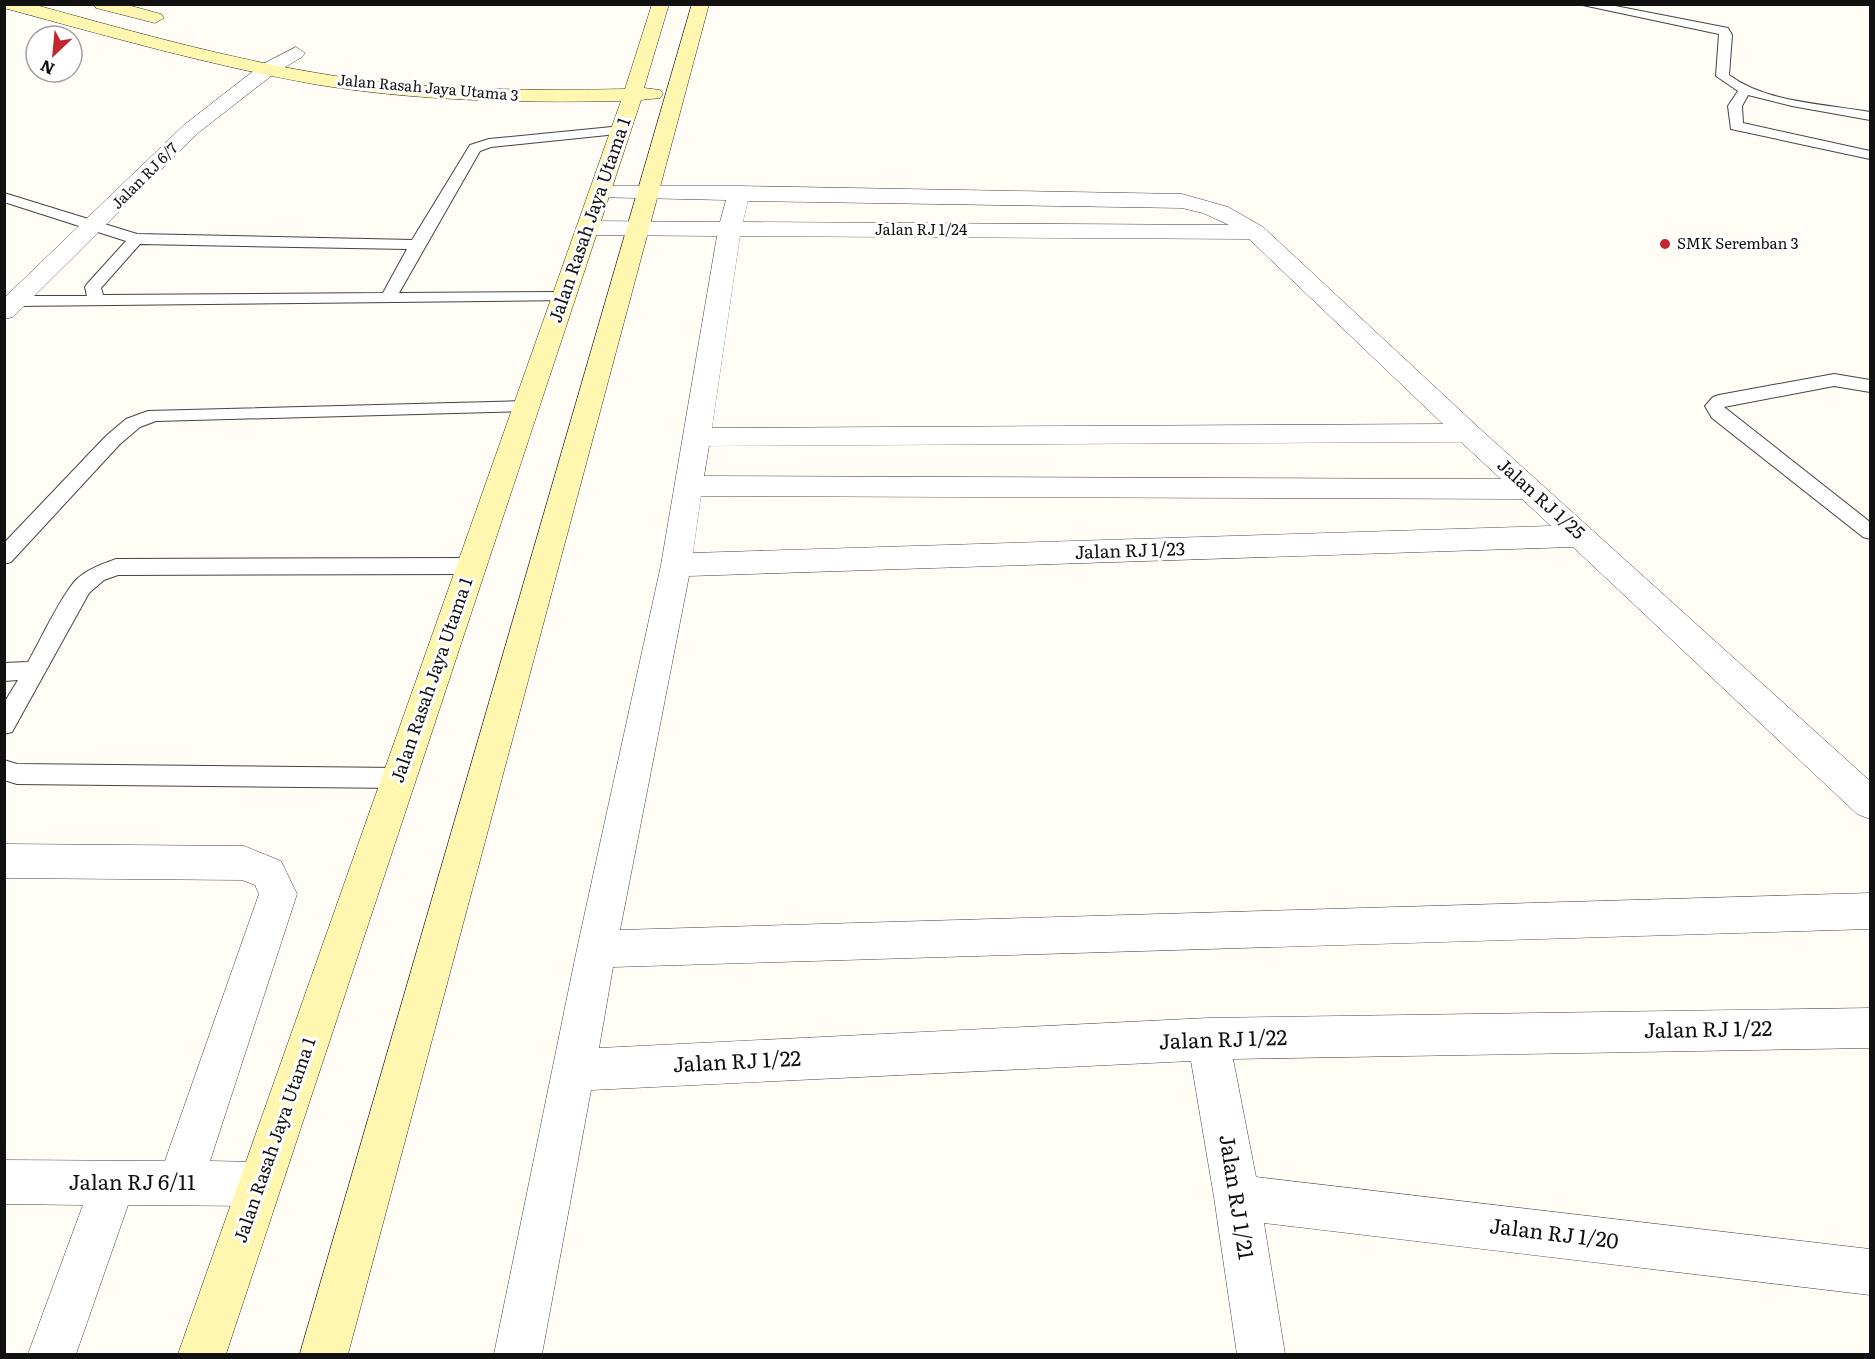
<svg xmlns="http://www.w3.org/2000/svg" width="1875" height="1359" font-family="Literata,serif">
	<style>
		.lines { fill: none; stroke-linecap: round; stroke-linejoin: round }
		.lane-casing { stroke: #444; stroke-width: 2 }
		.street-casing { stroke: #444; stroke-width: 1 }
		.secondary-casing { stroke: #333; stroke-width: 1 }
		.lane { fill: #fff; fill-rule: evenodd }
		.street { fill: #fff; fill-rule: evenodd }
		.secondary { fill: #fff6b0; fill-rule: evenodd }
		.poi-dot { fill: #c4262e; stroke: #fff; stroke-width: 2 }
		.labels { text-anchor: middle; stroke-width: 6; stroke-linejoin: round; paint-order: stroke }
		.far-street-label { font-size: 15px; fill: #111; stroke: #fff }
		.far-poi-label { font-size: 15px; fill: #111; stroke: #fff; text-anchor: start }
		.street-label { font-size: 18px; fill: #111; stroke: #fff }
		.near-street-label { font-size: 21px; fill: #111; stroke: #fff }
	</style>
	<rect width="100%" height="100%" fill="#fffdf5"/>
	<g class="lines">
		<g class="lane-casing">
			<path id="lane" d="M1578,4H1605L1728,28L1732,35L1729,75C1767,103 1825,104 1870,112V120L1792,106L1748,95L1742,106L1743,123L1870,151V159L1731,129L1728,106L1738,91L1716,76L1719,34Z
				M622,126L627,127V133L491,147L480,151L399,293L563,292L571,297L569,300L17,306L9,301L17,296H87L85,287L87,284L126,241L4,202V193L137,234L412,240L470,145L489,139ZM140,244L407,249L383,293L103,295L101,288Z
				M1834,374L1870,380V392L1834,386L1724,407L1870,522V539L1863,537L1712,418L1705,406L1713,397L1719,395Z
				M525,401L531,403L534,407L531,411L156,421L140,427L120,444L11,562L4,564V543L106,436L126,419L148,411Z
				M471,558L478,561L481,566L478,571L471,574L118,575L104,580L89,593L12,732L4,734V703L18,680L4,681V663L28,662C40,641 60,598 75,581C85,570 102,564 116,559Z
				M4,760L17,764L399,768L408,771L411,778L408,785L399,788L17,784L4,780Z"/>
		</g>
		<g class="street-casing">
			<path id="street" d="M296,47L305,53L302,57L275,73L198,133L13,317L4,319V298L184,125L261,65Z
				M600,186H739L1182,194L1228,207L1263,227L1478,427L1870,781V819L1857,814L1573,547L689,576L620,930L1870,893V929L613,967L599,1048L1208,1018L1870,1008V1048L1233,1059L1256,1177L1870,1249V1295L1264,1223L1285,1354H1237L1214,1197L1191,1061L591,1090L542,1354H494L577,949L661,565L717,236L587,235L579,233L576,228L579,223L587,221L720,222L726,200L592,197L589,192L592,187ZM748,201L1182,208L1203,213L1229,225L743,222ZM740,236L1249,239L1443,424L712,428ZM1461,442L1501,479L704,476L709,446ZM701,496L1522,499L1551,526L693,553Z
				M4,844L244,846L281,861L297,894L210,1161L260,1162L276,1168L282,1184L276,1200L260,1206L128,1205L76,1354H28L83,1205L4,1204V1160L165,1161L259,894L255,885L242,880L4,878Z"/>
		</g>
		<g class="secondary-casing">
			<path id="secondary" d="M4,4H32C138,33 246,64 356,79C445,90 536,91 625,89L652,4H669L644,88L660,90L663,94L660,98L641,100L226,1354H178L621,101C519,103 415,101 313,84C209,65 107,36 4,8Z
				M94,4H124L161,14L164,18L155,23L96,8Z
				M692,4H709L348,1354H300Z"/>
		</g>
		<use href="#lane" class="lane"/>
		<use href="#street" class="street"/>
		<use href="#secondary" class="secondary"/>
	</g>
	<circle class="poi-dot" cx="1665" cy="244" r="6"/>
	<g class="labels">
		<g class="far-street-label">
			<text transform="translate(428 88) rotate(5)" y="5">Jalan Rasah Jaya Utama 3</text>
			<text transform="translate(145 176) rotate(-45)" y="5">Jalan RJ 6/7</text>
			<text x="921" y="235">Jalan RJ 1/24</text>
		</g>
		<g class="far-poi-label">
			<text x="1677" y="249">SMK Seremban 3</text>
		</g>
		<g class="street-label">
			<text transform="translate(590 220) rotate(-71)" y="6">Jalan Rasah Jaya Utama 1</text>
			<text transform="translate(1541 499) rotate(42)" y="6">Jalan RJ 1/25</text>
			<text transform="translate(1130 551) rotate(-2)" y="6">Jalan RJ 1/23</text>
			<text transform="translate(432 680) rotate(-71)" y="6">Jalan Rasah Jaya Utama 1</text>
			<text transform="translate(275 1140) rotate(-71)" y="6">Jalan Rasah Jaya Utama 1</text>
		</g>
		<g class="near-street-label">
			<text transform="translate(1708 1030) rotate(-1)" y="7">Jalan RJ 1/22</text>
			<text transform="translate(1223 1040) rotate(-2)" y="7">Jalan RJ 1/22</text>
			<text transform="translate(737 1062) rotate(-3)" y="7">Jalan RJ 1/22</text>
			<text x="132" y="1190">Jalan RJ 6/11</text>
			<text transform="translate(1236 1197) rotate(81)" y="7">Jalan RJ 1/21</text>
			<text transform="translate(1554 1234) rotate(7)" y="7">Jalan RJ 1/20</text>
		</g>
	</g>
	<rect width="1875" height="1359" fill="none" stroke="#111111" stroke-width="12"/>
	<g transform="translate(54 54) rotate(206)"><circle r="28" fill="#ffffff" stroke="#a0a0a0" stroke-width="1.5"/>
	<path d="M0-4.5L10 22L0 15L-10 22Z" fill="#c4262e"/>
	<text y="-9" font-size="16" font-weight="bold" text-anchor="middle" fill="#111111">N</text>
	</g>
</svg>
